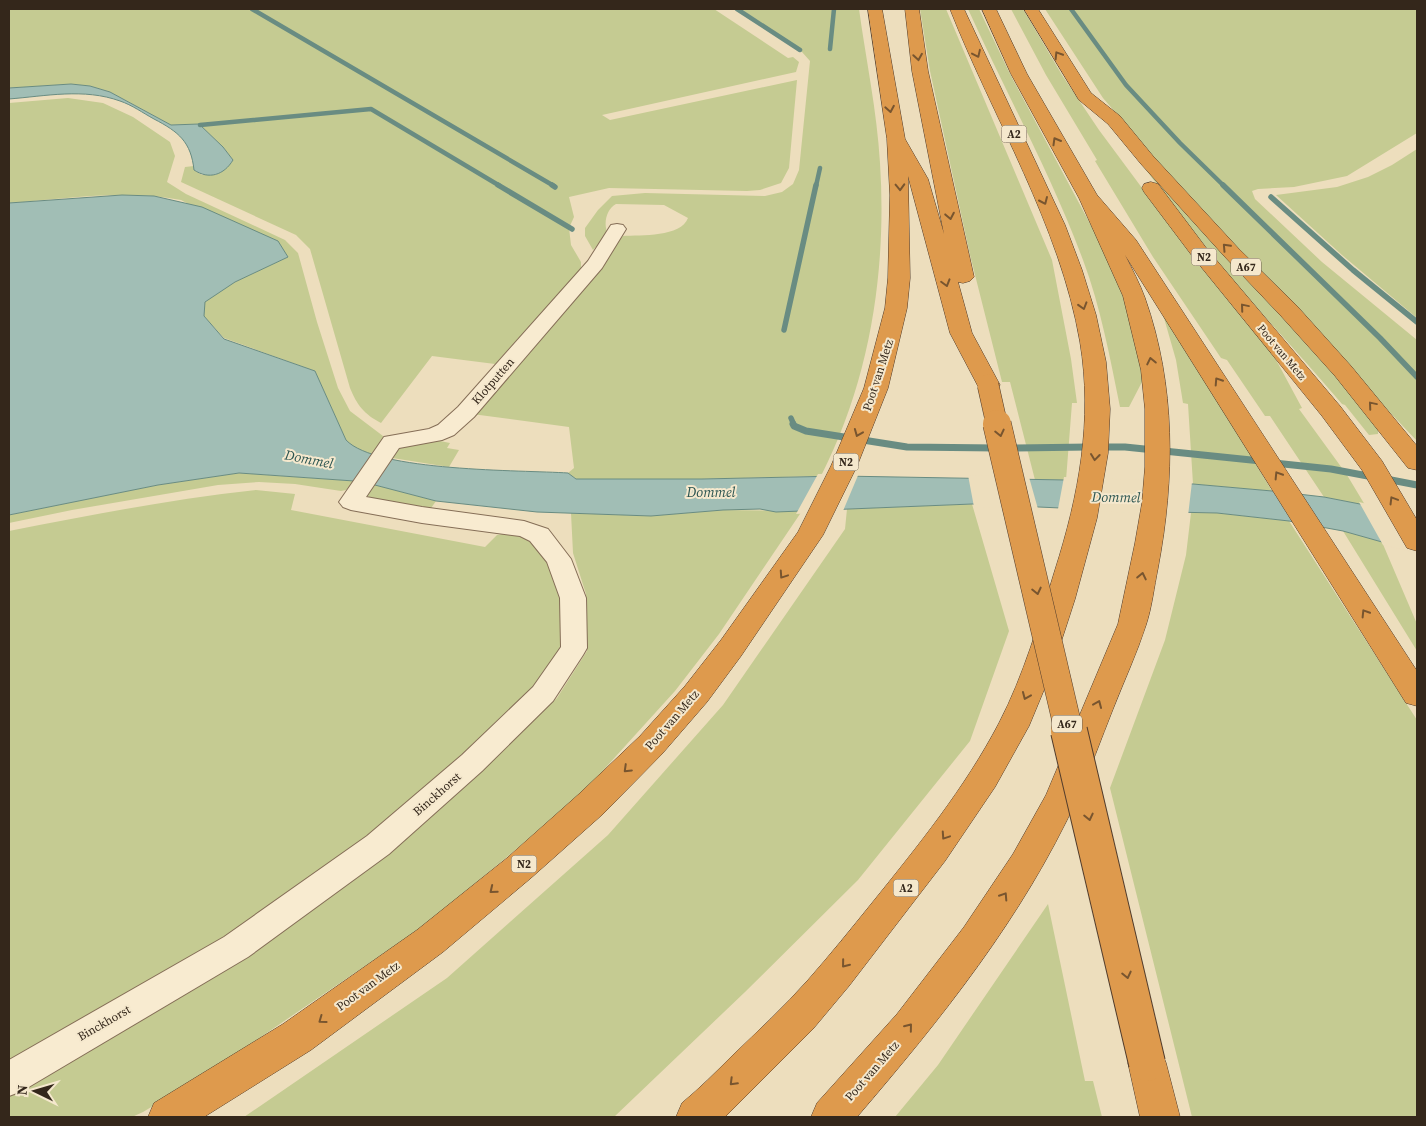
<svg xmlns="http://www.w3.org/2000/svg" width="1426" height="1126" font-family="'Source Serif 4',serif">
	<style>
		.green { fill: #c5cb92 }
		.water { fill: #a1beb5; stroke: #698c82 }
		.pier { fill: #eddebd }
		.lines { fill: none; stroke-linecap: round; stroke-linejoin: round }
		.stream-far2 { stroke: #698c82; stroke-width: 4.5 }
		.stream-far1 { stroke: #698c82; stroke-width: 5.5 }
		.stream { stroke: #698c82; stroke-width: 7 }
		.minor-casing { stroke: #856e57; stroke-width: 2 }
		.highway-casing { stroke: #523c2b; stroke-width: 1 }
		.minor { fill: #f8ebd0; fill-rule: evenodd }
		.highway { fill: #de9a4d; fill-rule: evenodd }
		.highway-bridge-far2-casing { stroke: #523c2b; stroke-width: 22; stroke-linecap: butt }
		.highway-bridge-far1-casing { stroke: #523c2b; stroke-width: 29; stroke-linecap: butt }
		.highway-bridge-casing { stroke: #523c2b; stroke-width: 38; stroke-linecap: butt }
		.highway-bridge-far2 { stroke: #de9a4d; stroke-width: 21 }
		.highway-bridge-far1 { stroke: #de9a4d; stroke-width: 28 }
		.highway-bridge { stroke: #de9a4d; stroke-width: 36 }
		.oneway { stroke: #78552f }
		.labels { text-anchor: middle; stroke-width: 4; stroke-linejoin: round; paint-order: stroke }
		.shield { fill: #f5e8cd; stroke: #6e6150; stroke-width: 1 }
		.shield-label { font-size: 11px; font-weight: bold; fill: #34271b }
		.far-street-label { font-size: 11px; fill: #34271b; stroke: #f5e8cd }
		.street-label { font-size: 12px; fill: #34271b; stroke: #f5e8cd }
		.water-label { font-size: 14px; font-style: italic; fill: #2a5450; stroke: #f5e8cd }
	</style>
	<rect width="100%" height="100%" fill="#eddebd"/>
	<path class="green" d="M9,9H714L788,58L793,57L799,62L796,72L602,115L610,120L797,80L789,168L781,183L760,190L747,191L609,188L569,197L574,217L569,228L571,245L581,262V269L495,364L432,356L381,423C364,414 357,405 350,388L310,249L296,235L181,182L185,167L194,166V170L202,175H216L233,160L223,147L199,124L171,125L110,92L90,86L71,84L9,88Z
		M741,9H859C866,60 877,111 880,163C887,270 870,380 821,476L702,479H576L568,473L574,468L569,427L472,414L623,236C641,235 681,237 688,218L664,205L616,204C606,209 603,225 608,234L593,250L585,236V228L598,210L612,196L645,193L765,196L782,192L793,184L799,170L810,61L802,52Z
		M920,9H946L1052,260L1071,359L1077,403H1072L1066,480H1035L1010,382H1002L970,255L930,71Z
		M968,9H979L1010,74L1110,261L1130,312L1143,380L1129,407H1120C1110,358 1101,308 1083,260C1051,174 1006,93 968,9Z
		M1011,9H1023L1062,75L1099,130L1191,254L1274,356L1302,408L1299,409L1347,475L1365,505L1324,497L1270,416H1265L1227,360L1221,358L1153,257L1095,161L1097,160L1046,75Z
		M1045,9H1417V133L1347,176L1294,187L1258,189L1252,191L1255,199L1322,262L1417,340V441L1238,252L1150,153L1103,98Z
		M68,98L103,103L133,117L170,142L175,156L167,182L186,194L285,240L298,253L317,322L338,388L350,411L383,436L384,441L373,455L353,447L346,440L315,371L224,338L204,316V302L235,282L288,257L181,200C125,189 66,199 9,203V103Z
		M1128,146L1378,422V434L1369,435L1345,405L1342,404C1299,353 1252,305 1210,252C1182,218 1155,182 1128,146Z
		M1417,149V318L1342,255L1276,195L1337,187L1368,177L1392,165Z
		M1160,304L1272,491L1193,484L1188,404L1183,403L1176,360Z
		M440,441L450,443L447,448L459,450L449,467L386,457L398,446Z
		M239,473L354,481L346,490L341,491L295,484L259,482L218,485L72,510L9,523V515L158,485Z
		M371,484L436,501L429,511L368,500L364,496Z
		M256,490L295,494L291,510L485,547L497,535L512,532L533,542L551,561L565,603V648L532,696L464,753L372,838L231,937L9,1066V531C90,515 173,499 256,490Z
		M972,504L1009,631L970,741L858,880L745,992L614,1117H244L447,978L608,835L723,705L845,529L847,509Z
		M723,510L802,511L719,634L675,691L578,798L425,925L208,1073L143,1112L132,1117H9V1091L243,955L482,767L557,698L587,651L586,594L573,553L571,513L650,516Z
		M1191,513H1217L1289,521L1417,720V1117H1192L1110,788L1165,640L1186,555Z
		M1343,531L1382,542L1417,624V651Z
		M1048,904L1085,1081H1093L1102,1117H895L938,1065Z"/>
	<path class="water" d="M71,84L90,86L110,92L171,125L199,124L223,147L233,160C224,175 209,180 194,170C191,142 179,132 154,119C143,113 132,105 120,101C84,88 46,96 9,99V88Z
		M122,195L154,196L202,207L278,241L288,257L235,282L205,302L204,316L224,339L315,371L346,440C376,472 522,470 568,473L576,479H702L841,476L1066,480L1193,484L1272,491L1324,497L1365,505L1382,542L1343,531L1289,521L1217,513L1127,511L972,504L776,512L760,509L723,510L651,516L537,512L436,501L371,484L354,481L239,473L158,485L9,515V203Z"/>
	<path class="pier" d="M859,473L843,511L796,514L818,474Z
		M968,475L1029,477L1038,509L974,507Z
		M1064,477L1192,482L1188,516L1058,509Z
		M1359,502L1417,516V553L1383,545Z"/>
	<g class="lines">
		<path class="stream-far2" d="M252,9L554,186
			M737,9L800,50
			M1071,9L1126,85L1180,143L1224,186
			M830,49L834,9
			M200,125L371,109L500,186
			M816,186L820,168"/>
		<path class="stream-far1" d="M498,185L572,229
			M552,185L555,187
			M1223,185L1380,338L1417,377
			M1271,197L1353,270L1417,322
			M784,330L816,185
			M791,418L794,425"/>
		<path class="stream" d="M793,424L794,426L806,431L907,447L997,448
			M1100,447H1125L1261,461
			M1008,448L1089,447
			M1274,463L1331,469L1373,477
			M1386,479L1417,485"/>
		<g class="minor-casing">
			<path id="minor" d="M617,224L623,225L626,229L602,268L474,417L454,435L442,440L399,448L366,497L422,507L524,521L548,529L571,559L586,598L587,648L583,655L553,701L482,771L389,854L248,957L22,1091L9,1096V1060L224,937L367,836L462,755L533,687L561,647L560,598L547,562L530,541L520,536L422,523L351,510L343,507L339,502L384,437L429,429L438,425L458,407L588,261L611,225Z"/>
		</g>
		<g class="highway-casing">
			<path id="highway" d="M868,9H882L905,139L928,179L944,234L912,71L905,9H919L928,71L974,277L970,281L963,283L958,282L972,333L1000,385L996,390L988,392L980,390L950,333L908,176L910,278L907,308L888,388L857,466L823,535L741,656L707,702L662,754L603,814L531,878L443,952L311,1050L204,1117H148L154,1103L283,1024L417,930L507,858L579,794L640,736L685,686L721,640L798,532L831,466L864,388L885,308L888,278L890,195L887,139Z
				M950,9H964L1065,225L1082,270L1096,315L1106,362L1110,409L1108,453L1097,518L1075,599L1051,673L1029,726L995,787L945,861L849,986L813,1029L725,1117H676L682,1103C700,1088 716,1072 732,1056C758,1031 784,1007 808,980C830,955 851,929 872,903C918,846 965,788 999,723C1024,675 1039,622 1055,570C1079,495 1093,420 1080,342C1060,225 993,118 950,9Z
				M982,9H996L1027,74L1097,195L1136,240L1417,671V706L1406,703L1125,255C1132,269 1140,284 1145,298C1176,386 1175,478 1158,568C1154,587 1152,607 1146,625C1137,653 1124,681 1113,709C1101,739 1090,770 1077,799C1023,917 941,1019 857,1117H811L817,1103L897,1014L964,927L1013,854L1046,795L1118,624L1135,543L1142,503L1145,467V409L1141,370L1123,296L1079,198L1011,74Z
				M1024,9H1038L1091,93L1120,116L1153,156L1239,249L1297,306L1351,366L1417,446V470L1408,468L1335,376L1281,316L1225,257L1141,164L1108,124L1079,100Z
				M1151,182L1158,184L1207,249L1340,406L1382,461L1417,520V551L1407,548L1362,470L1322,416L1193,257L1144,192L1142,188L1144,184Z
				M1147,1044L1161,1050L1166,1063L1180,1117H1140L1128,1063L1133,1050Z"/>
		</g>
		<use href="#minor" class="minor"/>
		<use href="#highway" class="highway"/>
		<g class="highway-bridge-far2-casing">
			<path id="highway-bridge-far2" d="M988,385L997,425"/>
		</g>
		<g class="highway-bridge-far1-casing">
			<path id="highway-bridge-far1" d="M997,424L1069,732"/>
		</g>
		<g class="highway-bridge-casing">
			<path id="highway-bridge" d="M1069,731L1147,1063"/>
		</g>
		<use href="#highway-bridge-far2" class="highway-bridge-far2"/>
		<use href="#highway-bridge-far1" class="highway-bridge-far1"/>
		<use href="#highway-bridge" class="highway-bridge"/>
	</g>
	<defs><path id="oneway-chevron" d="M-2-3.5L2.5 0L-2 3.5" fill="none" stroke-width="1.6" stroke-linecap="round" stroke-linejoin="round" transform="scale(1.25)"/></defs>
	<g class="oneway">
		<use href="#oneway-chevron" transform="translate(977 54) rotate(65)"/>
		<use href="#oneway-chevron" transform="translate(1058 55) rotate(-122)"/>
		<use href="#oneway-chevron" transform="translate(918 57) rotate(81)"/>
		<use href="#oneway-chevron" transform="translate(890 109) rotate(80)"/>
		<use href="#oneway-chevron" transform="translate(1056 141) rotate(-120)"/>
		<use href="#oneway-chevron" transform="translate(900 187) rotate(88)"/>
		<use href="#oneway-chevron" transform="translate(1044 201) rotate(66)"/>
		<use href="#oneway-chevron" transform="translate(950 216) rotate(79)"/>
		<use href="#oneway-chevron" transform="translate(1226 247) rotate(-133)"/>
		<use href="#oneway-chevron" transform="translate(946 283) rotate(74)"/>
		<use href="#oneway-chevron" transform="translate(1083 306) rotate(73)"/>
		<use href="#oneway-chevron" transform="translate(1244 307) rotate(-130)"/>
		<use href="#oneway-chevron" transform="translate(1151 361) rotate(-102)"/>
		<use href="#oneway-chevron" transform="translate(1218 381) rotate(-123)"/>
		<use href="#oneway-chevron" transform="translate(1372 405) rotate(-130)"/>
		<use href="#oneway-chevron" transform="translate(858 433) rotate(112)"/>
		<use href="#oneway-chevron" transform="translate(1000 433) rotate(77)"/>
		<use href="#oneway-chevron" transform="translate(1095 457) rotate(97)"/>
		<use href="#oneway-chevron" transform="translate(1278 475) rotate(-122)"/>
		<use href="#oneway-chevron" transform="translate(1393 500) rotate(-121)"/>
		<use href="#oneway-chevron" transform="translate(783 575) rotate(124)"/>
		<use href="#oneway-chevron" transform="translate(1142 576) rotate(-78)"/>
		<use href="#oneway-chevron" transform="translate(1037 591) rotate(77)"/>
		<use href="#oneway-chevron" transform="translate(1365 613) rotate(-122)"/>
		<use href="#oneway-chevron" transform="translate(1026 696) rotate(113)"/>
		<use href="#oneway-chevron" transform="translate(1098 704) rotate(-67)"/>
		<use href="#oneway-chevron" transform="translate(627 769) rotate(136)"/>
		<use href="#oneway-chevron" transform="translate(1089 817) rotate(77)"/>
		<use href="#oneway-chevron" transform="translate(945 836) rotate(124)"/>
		<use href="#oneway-chevron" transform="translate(493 890) rotate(141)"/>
		<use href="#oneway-chevron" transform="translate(1004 896) rotate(-57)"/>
		<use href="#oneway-chevron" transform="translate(845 964) rotate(129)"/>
		<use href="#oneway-chevron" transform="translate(1127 975) rotate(77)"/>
		<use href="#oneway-chevron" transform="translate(322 1020) rotate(144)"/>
		<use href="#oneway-chevron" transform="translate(909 1027) rotate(-51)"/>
		<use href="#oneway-chevron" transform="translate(733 1082) rotate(135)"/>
	</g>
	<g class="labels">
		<g class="shield">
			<rect x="1001.5" y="125.5" width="25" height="17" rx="4"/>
			<rect x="1191.5" y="248.5" width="25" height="17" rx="4"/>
			<rect x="1231" y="258.5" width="30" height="17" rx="4"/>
			<rect x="833.5" y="453.5" width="25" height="17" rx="4"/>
			<rect x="1052" y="715.5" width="30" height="17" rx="4"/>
			<rect x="511.5" y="855.5" width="25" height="17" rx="4"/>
			<rect x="893.5" y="879.5" width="25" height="17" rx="4"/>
		</g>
		<g class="shield-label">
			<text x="1014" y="138">A2</text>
			<text x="1204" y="261">N2</text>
			<text x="1246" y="271">A67</text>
			<text x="846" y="466">N2</text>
			<text x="1067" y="728">A67</text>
			<text x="524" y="868">N2</text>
			<text x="906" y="892">A2</text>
		</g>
		<g class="far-street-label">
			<text transform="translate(1282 352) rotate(50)" y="4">Poot van Metz</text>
		</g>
		<g class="street-label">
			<text transform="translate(878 375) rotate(-72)" y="4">Poot van Metz</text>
			<text transform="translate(493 381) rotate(-49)" y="4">Klotputten</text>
			<text transform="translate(672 720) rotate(-49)" y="4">Poot van Metz</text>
			<text transform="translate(437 794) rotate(-41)" y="4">Binckhorst</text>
			<text transform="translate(368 986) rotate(-36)" y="4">Poot van Metz</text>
			<text transform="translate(104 1023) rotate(-30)" y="4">Binckhorst</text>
			<text transform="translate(872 1071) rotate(-49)" y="4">Poot van Metz</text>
		</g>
		<g class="water-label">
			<text transform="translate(309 459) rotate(11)" y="5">Dommel</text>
			<text x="711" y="497">Dommel</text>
			<text transform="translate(1116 497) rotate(1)" y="5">Dommel</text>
		</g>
	</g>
	<rect width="1426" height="1126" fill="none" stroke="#34271b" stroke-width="20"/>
	<g transform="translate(35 1091) rotate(275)" stroke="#f5e8cd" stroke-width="4" paint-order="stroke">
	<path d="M0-4L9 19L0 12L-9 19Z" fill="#34271b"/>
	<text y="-8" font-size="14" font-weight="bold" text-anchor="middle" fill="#34271b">N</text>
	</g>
</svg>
